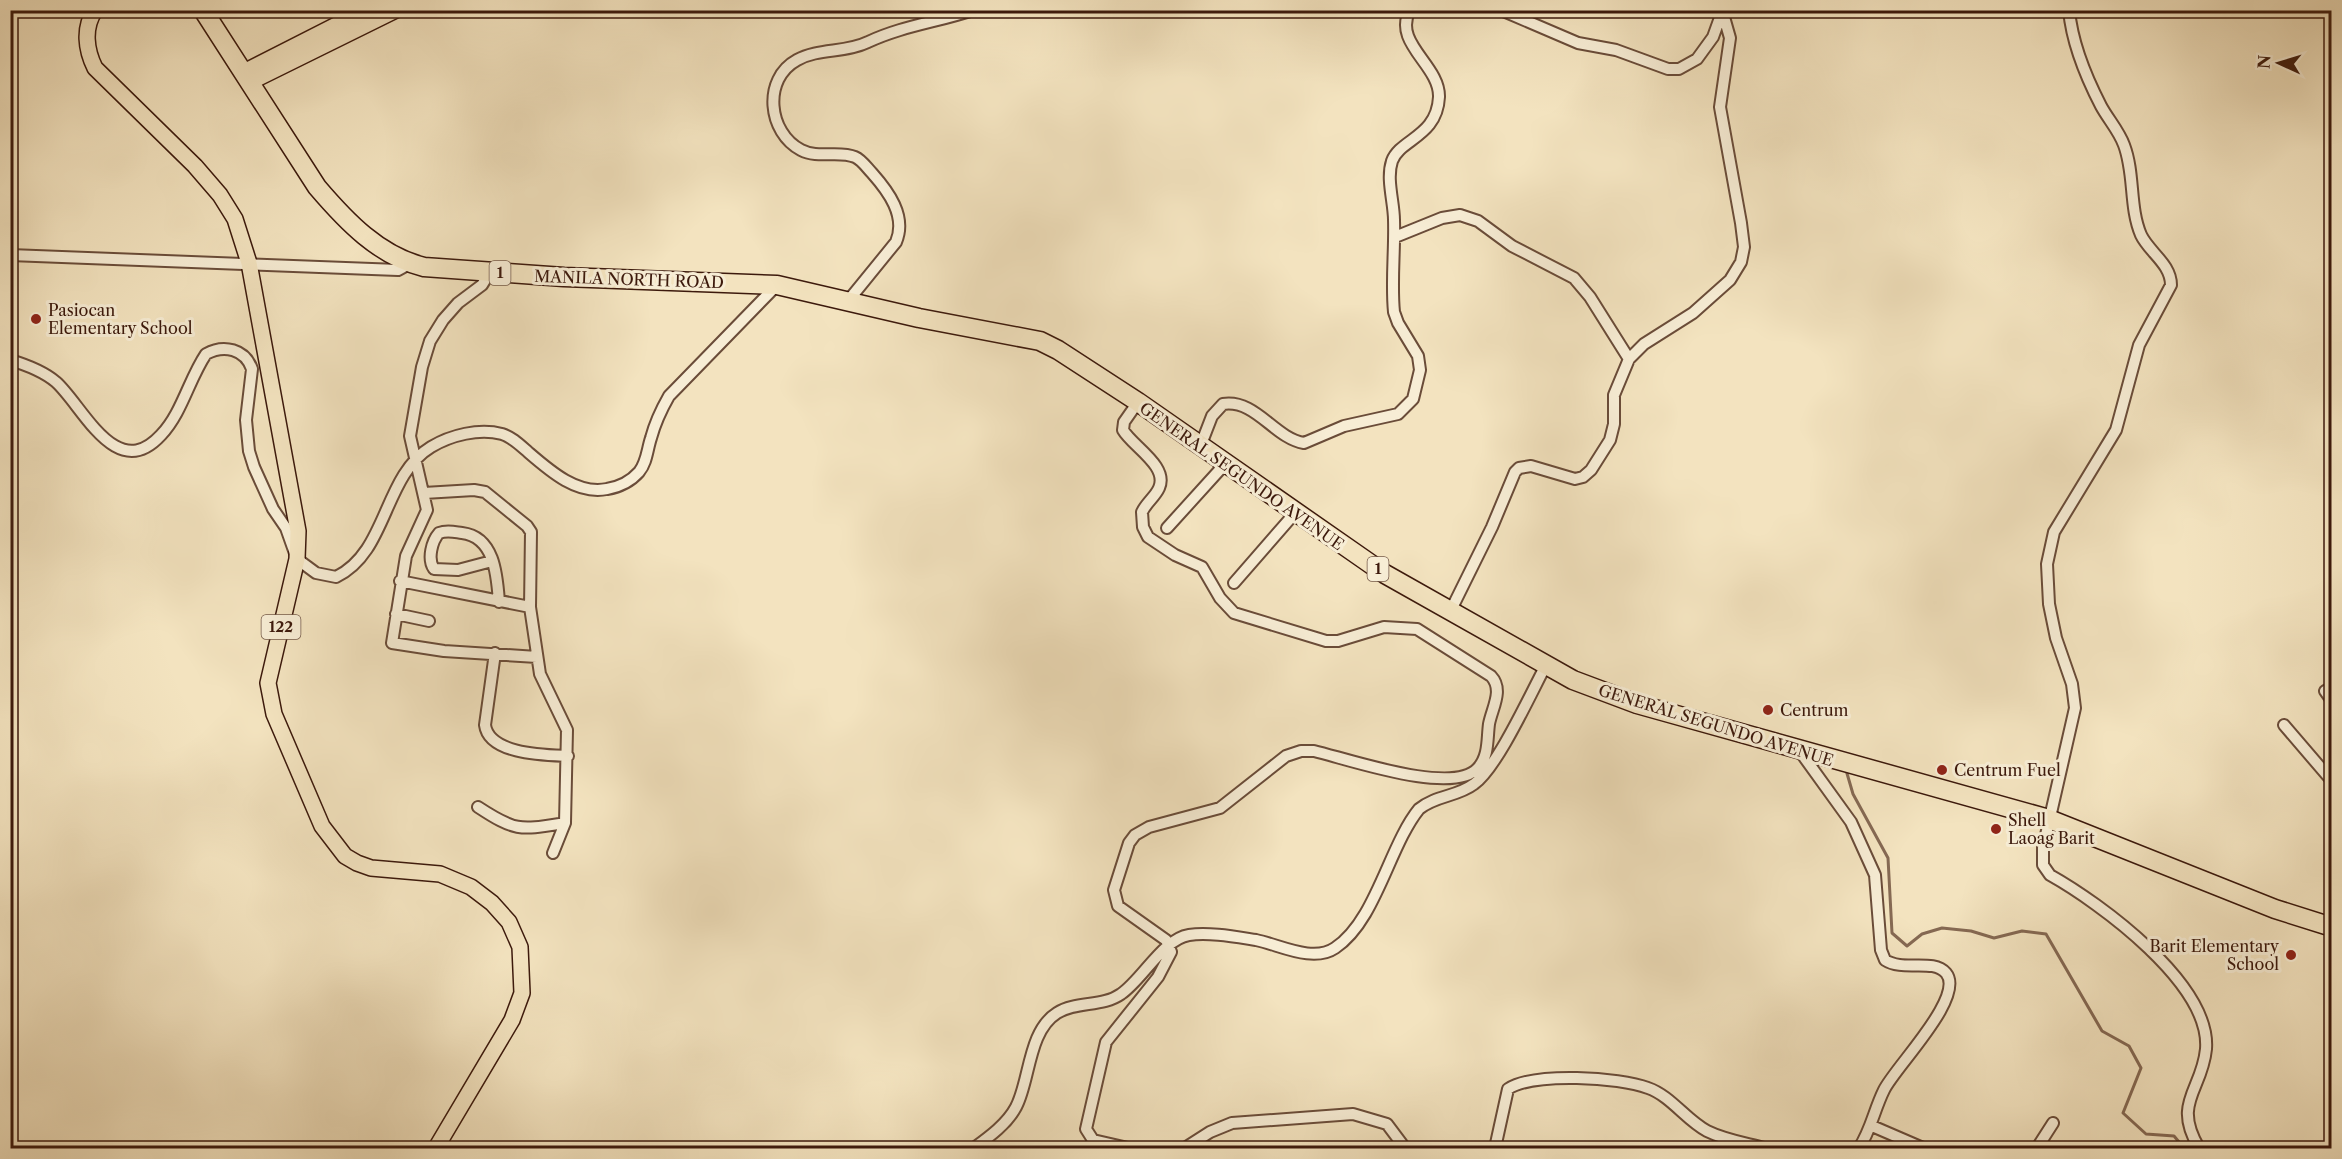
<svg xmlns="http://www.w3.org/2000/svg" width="2342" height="1159" font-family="'Libre Caslon Text',serif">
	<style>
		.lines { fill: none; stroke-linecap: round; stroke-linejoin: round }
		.stream { stroke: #856953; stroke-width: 3 }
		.street-casing { stroke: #6a4c39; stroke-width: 14 }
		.primary-casing { stroke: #3c190c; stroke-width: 18 }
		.highway-casing { stroke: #3c190c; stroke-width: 21 }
		.street { stroke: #f7edd5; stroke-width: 10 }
		.primary { stroke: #f3e3bf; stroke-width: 15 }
		.highway { stroke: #f3e3bf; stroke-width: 18 }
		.poi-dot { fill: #8f2418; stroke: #f7edd5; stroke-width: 2 }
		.labels { text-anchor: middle; stroke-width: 6; stroke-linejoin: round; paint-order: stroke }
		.shield { fill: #f7edd5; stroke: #745948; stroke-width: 1.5 }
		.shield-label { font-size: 15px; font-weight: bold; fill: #3c190c }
		.street-label { font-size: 16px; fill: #3c190c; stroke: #f7edd5 }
		.poi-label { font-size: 16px; fill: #3c190c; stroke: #f7edd5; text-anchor: start }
	</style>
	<rect width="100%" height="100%" fill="#f3e3bf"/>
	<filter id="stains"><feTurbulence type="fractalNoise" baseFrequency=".00333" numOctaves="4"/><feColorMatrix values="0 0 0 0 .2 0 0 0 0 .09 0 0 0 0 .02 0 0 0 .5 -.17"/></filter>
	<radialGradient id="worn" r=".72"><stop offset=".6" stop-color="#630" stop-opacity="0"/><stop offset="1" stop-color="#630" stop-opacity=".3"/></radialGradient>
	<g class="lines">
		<path class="stream" d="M1846,770L1853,794L1888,858L1892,933L1907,946L1922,934L1942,928L1971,931L1994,938L2022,931L2046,934L2102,1031L2129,1046L2141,1068L2123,1113L2146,1134L2174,1136L2184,1148"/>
		<g class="street-casing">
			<path id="street" d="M1501,10L1578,43L1616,50L1668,69H1679L1697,59L1713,37L1722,12
				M2069,10C2072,43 2086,77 2101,106C2108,119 2119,131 2124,145C2135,174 2129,207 2141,235C2149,252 2171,264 2171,285L2139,345L2116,430L2054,532L2047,564L2049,604L2056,638L2072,684L2075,708L2043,848V865L2050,875C2100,903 2211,984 2206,1049C2202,1091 2172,1102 2199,1148
				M1395,237L1442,218L1460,215L1478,221L1512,246L1574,278L1590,297L1629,359
				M10,255L398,270L409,264
				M490,272L482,285L458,303L443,320L430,341L422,367L410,436L427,510L406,556L392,643L444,651L537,657
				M848,301L896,242C907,216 888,191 872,173C867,168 862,160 855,157C839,150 818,159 801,150C768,133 762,79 797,60C818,48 846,53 868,42C902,26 937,22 973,10
				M10,360C27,365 43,371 56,382C83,406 116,484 161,435C182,413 189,379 206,354C224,344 245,349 252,369L246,420L249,451L254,467L273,509L286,528L297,559L316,573L336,577C388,552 383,476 431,447C451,435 479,428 502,434C512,437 520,445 528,452C550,471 577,495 607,489C619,487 631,481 639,472C647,462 647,450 651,438C655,423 661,410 669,396L777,285
				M1200,447L1212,416L1223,404C1256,399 1274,438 1304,443L1344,426L1398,414L1413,399L1420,370L1418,356L1398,323L1394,312C1391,282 1395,250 1394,220C1394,202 1386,179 1392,161C1400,139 1437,137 1439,97C1440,65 1392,43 1410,10
				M424,493L474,490L485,492L527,526L531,532L530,607L540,674L567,730L565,823L553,853
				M1167,528L1225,464
				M492,561L458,570L434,569C427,559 432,541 439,533C447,530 454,532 462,533C495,537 497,576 499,602
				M400,581L530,607
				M1234,583L1295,513
				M1450,612L1492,527L1515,472L1519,468L1531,466L1575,479L1583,477L1591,470L1610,440L1614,424V395L1629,359L1644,344L1693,313L1730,280L1741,262L1744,247L1741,223L1720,107L1730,38L1722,10
				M396,614L429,621
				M495,653L485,725C489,755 547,755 568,756
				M2332,687L2325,691L2332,701
				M2284,725L2332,781
				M1799,750L1851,822L1875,875L1881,950L1885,960C1903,972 1933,958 1946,973C1966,997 1895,1067 1884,1090C1874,1110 1871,1130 1859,1148
				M478,807C516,832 520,830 565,823
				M1872,1126L1923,1148
				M974,1148C989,1137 1007,1124 1016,1107C1030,1081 1028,1031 1057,1013C1076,1001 1103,1007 1121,994C1142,980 1163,939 1189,935C1209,932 1236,937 1256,940C1280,945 1313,963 1335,948C1376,921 1389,846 1419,809C1436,795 1457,797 1474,784C1497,768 1531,693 1546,665
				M1128,1148L1093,1140L1086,1129L1106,1042L1158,977L1171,952L1166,940L1118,906L1114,890L1129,843L1135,835L1149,827L1220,808L1286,756L1301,751H1314C1348,759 1453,796 1478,768C1489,756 1487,739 1489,724C1492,708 1504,690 1491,676L1417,629L1384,627L1338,641H1326L1234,613L1220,598L1202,567L1175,555L1148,537L1143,527L1142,512C1146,503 1155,497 1159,488C1169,466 1132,446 1123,430L1124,422L1138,402
				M1185,1148L1210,1132L1232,1123L1353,1114L1387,1124L1405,1148
				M1495,1148L1508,1089C1534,1072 1619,1077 1648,1088C1671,1096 1686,1120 1707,1131C1725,1140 1745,1143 1764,1148
				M2037,1148L2053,1123"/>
		</g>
		<g class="primary-casing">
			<path id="primary" d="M95,10C83,28 86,50 95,68L195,166L220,195L235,219L249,263L298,531L297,559L268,683L274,714L322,826L345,856L357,863L371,868L440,874L471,887L492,903L509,922L520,947L522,993L512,1020L436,1148
				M244,72L366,10
				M250,82L396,10"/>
		</g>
		<g class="highway-casing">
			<path id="highway" d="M203,10L317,187C346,221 379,256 424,267L564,277L777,285L919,318L1040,341L1058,350L1138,402L1385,574L1573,680L1637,704L2049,819L2275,909L2332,927"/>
		</g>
		<use href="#street" class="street"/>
		<use href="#primary" class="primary"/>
		<use href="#highway" class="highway"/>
	</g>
	<g class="poi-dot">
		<circle cx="36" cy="319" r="6"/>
		<circle cx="1768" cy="710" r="6"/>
		<circle cx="1942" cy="770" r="6"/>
		<circle cx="1996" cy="829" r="6"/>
		<circle cx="2291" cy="955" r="6"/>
	</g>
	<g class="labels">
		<g class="shield">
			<rect x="489.5" y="261" width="21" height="24" rx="4.5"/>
			<rect x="1367.5" y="557" width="21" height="24" rx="4.5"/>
			<rect x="261.5" y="615" width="39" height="24" rx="4.5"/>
		</g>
		<g class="shield-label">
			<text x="500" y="278">1</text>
			<text x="1378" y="574">1</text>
			<text x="281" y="632">122</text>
		</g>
		<g class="street-label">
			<text transform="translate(629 279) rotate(2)" y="6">MANILA NORTH ROAD</text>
			<text transform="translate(1242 476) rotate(35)" y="6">GENERAL SEGUNDO AVENUE</text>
			<text transform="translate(1716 725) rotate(17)" y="6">GENERAL SEGUNDO AVENUE</text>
		</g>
		<g class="poi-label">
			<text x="48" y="316">Pasiocan<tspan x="48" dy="18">Elementary School</tspan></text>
			<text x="1780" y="716">Centrum</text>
			<text x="1954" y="776">Centrum Fuel</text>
			<text x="2008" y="826">Shell<tspan x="2008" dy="18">Laoag Barit</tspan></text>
			<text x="2279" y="952" text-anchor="end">Barit Elementary<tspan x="2279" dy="18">School</tspan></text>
		</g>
	</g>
	<rect width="2342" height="1159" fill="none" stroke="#f3e3bf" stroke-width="36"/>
	<rect x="12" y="12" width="2318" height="1135" fill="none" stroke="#3c190c" stroke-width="3"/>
	<rect x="18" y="18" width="2306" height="1123" fill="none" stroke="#3c190c" stroke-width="1.5"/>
	<g transform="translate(2279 63) rotate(274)" stroke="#f7edd5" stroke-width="4.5" paint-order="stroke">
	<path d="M0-4.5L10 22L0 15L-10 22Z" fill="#3c190c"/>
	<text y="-9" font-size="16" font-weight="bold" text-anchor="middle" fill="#3c190c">N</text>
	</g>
	<rect width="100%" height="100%" filter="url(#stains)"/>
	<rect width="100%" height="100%" fill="url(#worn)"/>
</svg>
